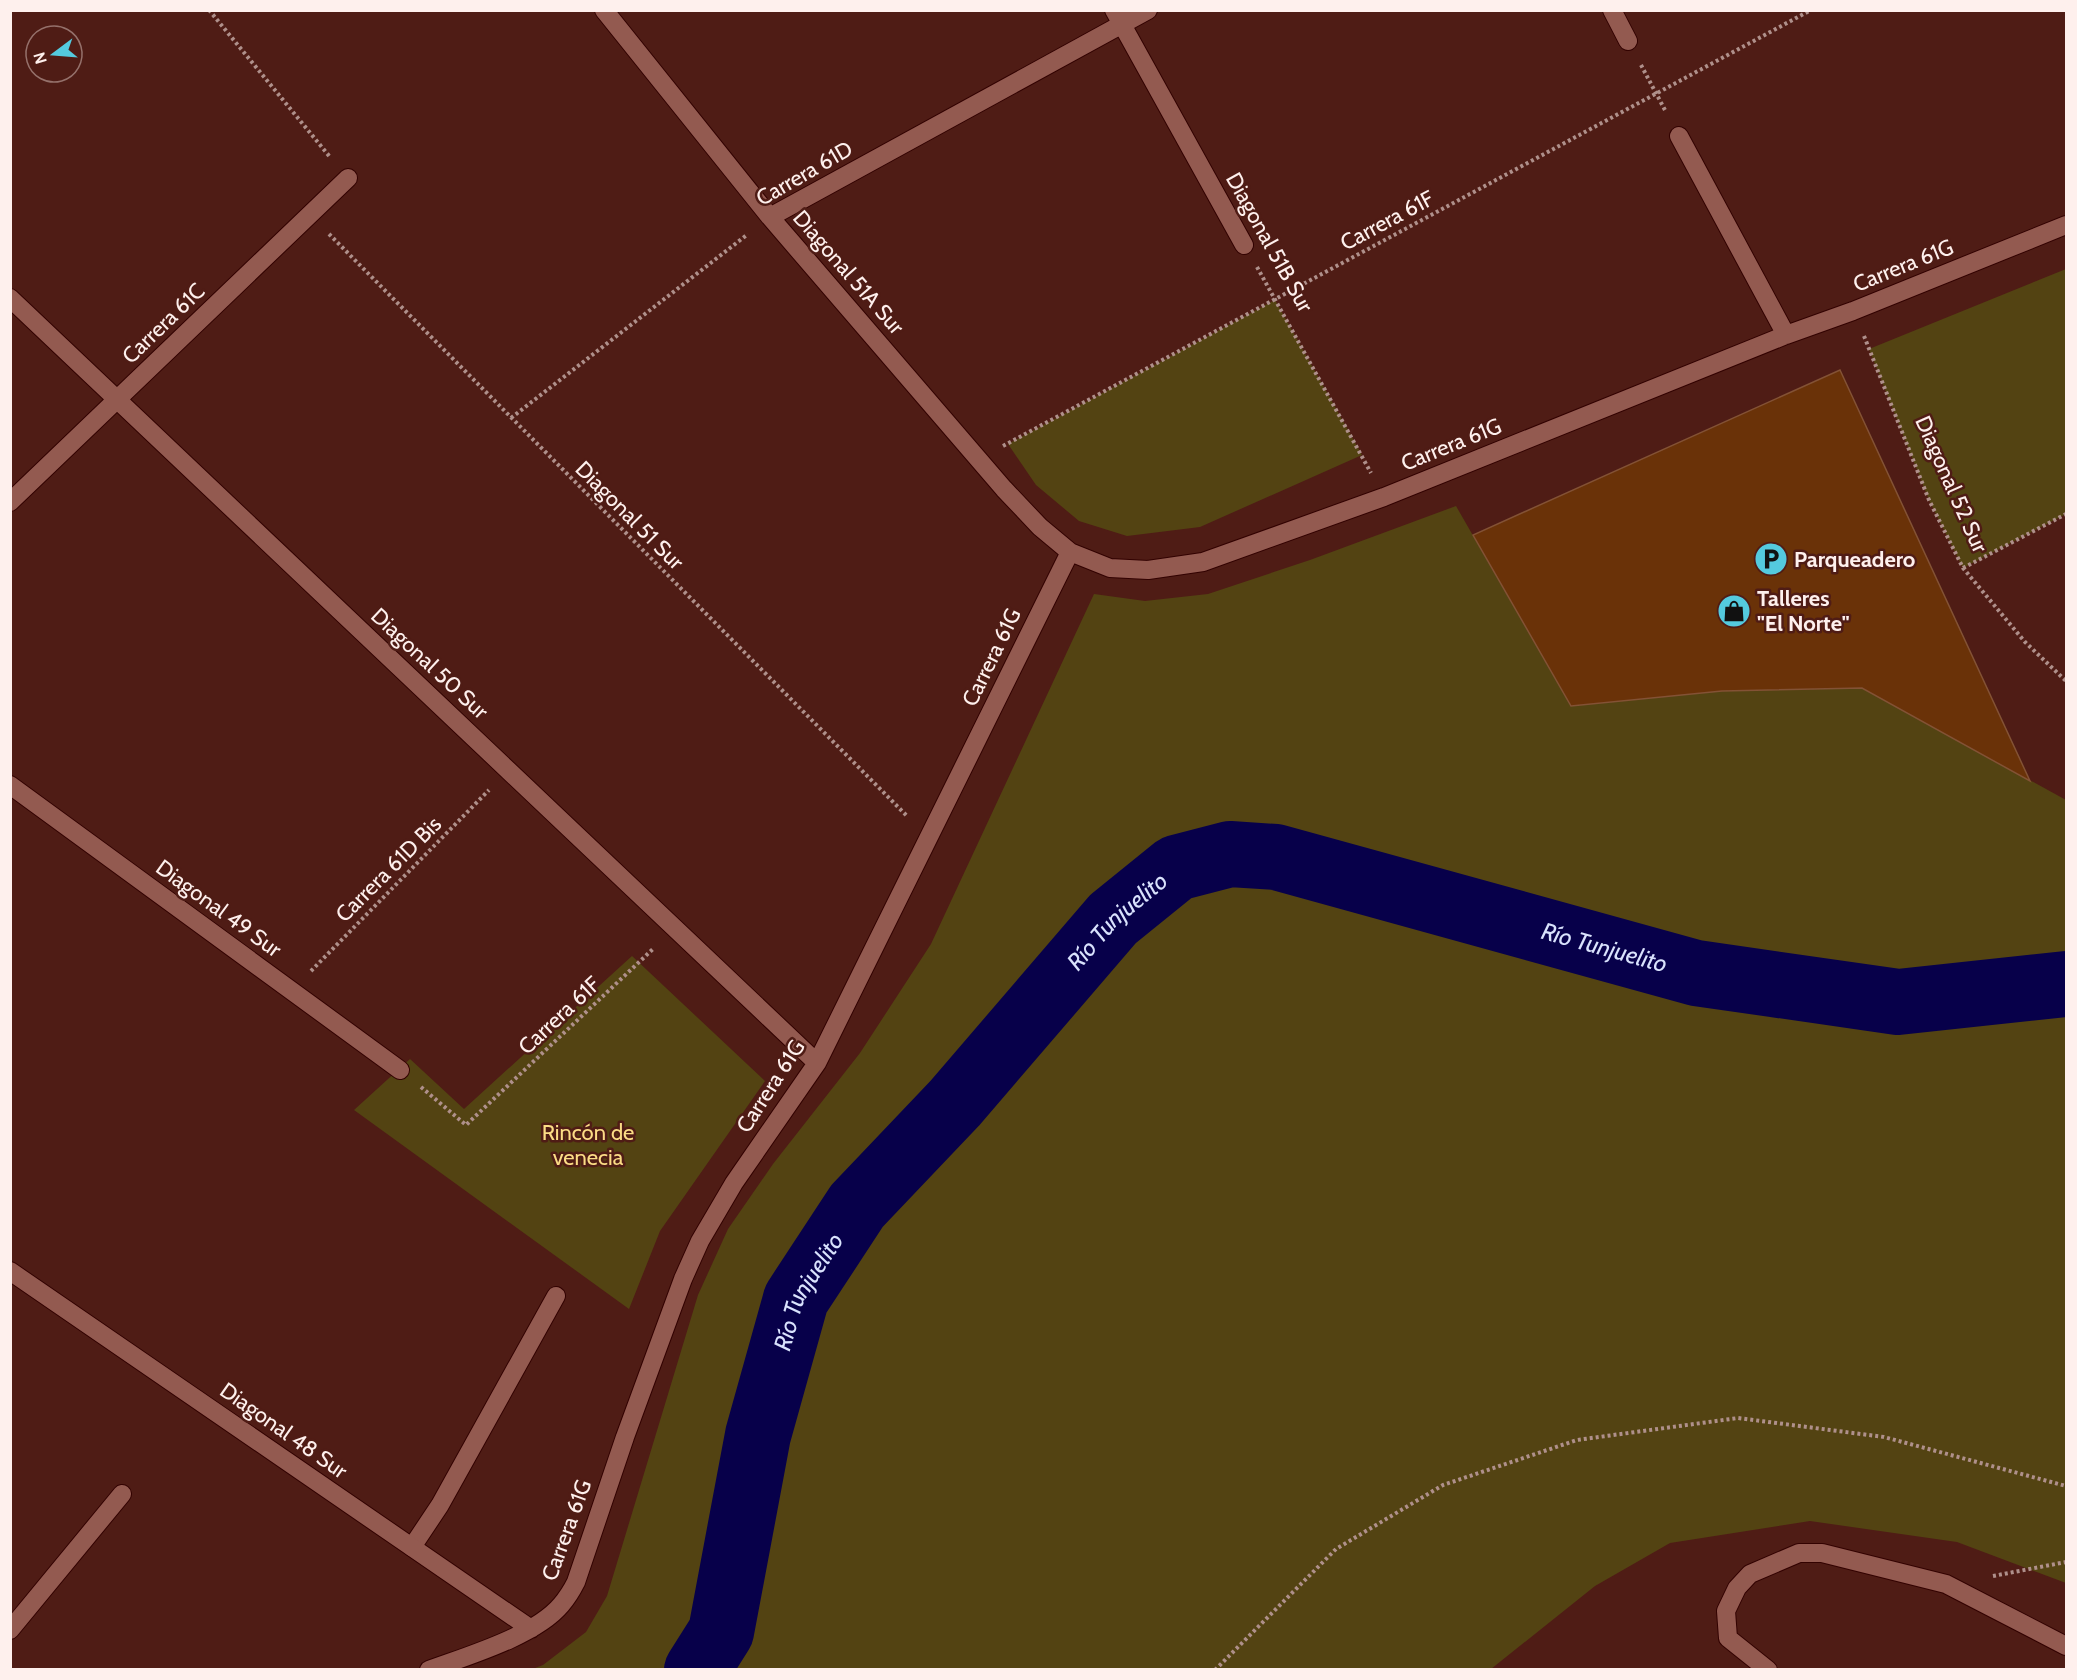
<svg xmlns="http://www.w3.org/2000/svg" width="2077" height="1680" font-family="Cabin,sans-serif">
	<style>
		.green { fill: #534312 }
		.lines { fill: none; stroke-linecap: round; stroke-linejoin: round }
		.river { stroke: #07004a; stroke-width: 66 }
		.building { fill: #6a3208; stroke: #835235; stroke-width: 1.5 }
		.lane-casing { stroke: #320200; stroke-width: 20 }
		.street-casing { stroke: #320200; stroke-width: 20 }
		.path { stroke: #af908b; stroke-width: 4; stroke-dasharray: 3 3; stroke-linecap: butt }
		.lane { stroke: #935a50; stroke-width: 18 }
		.street { stroke: #935a50; stroke-width: 18 }
		.labels { text-anchor: middle; stroke-width: 5; stroke-linejoin: round; paint-order: stroke }
		.street-label { font-size: 22px; fill: #fef0ed; stroke: #4f1c15 }
		.poi-label { font-size: 22px; font-weight: bold; fill: #fef0ed; stroke: #4f1c15; text-anchor: start }
		.park-label { font-size: 22px; fill: #fbdc85; stroke: #4f1c15 }
		.water-label { font-size: 24px; font-style: italic; fill: #d9e2fd; stroke: #4f1c15 }
	</style>
	<rect width="100%" height="100%" fill="#4f1c15"/>
	<path class="green" d="M2066,269V514L1963,568L1929,500L1869,349Z
		M1275,300L1362,455L1200,527L1127,536L1079,521L1036,485L1008,444Z
		M1456,506L1571,706L1722,691L1862,688L2066,800V1583L1957,1542L1810,1521L1670,1543L1595,1586L1491,1669L530,1670L543,1665L586,1632L607,1596L698,1295L728,1229L773,1164L860,1053L931,944L1094,594L1145,601L1208,594L1310,560Z
		M632,956L765,1081L660,1231L629,1309L354,1110L410,1059L464,1109Z"/>
	<g class="lines">
		<path class="river" id="s1" d="M697,1670L721,1632L758,1435L796,1299L857,1206L955,1103L1113,919L1176,868L1230,854L1276,857L1696,973L1898,1002L2066,984"/>
	</g>
	<path class="building" d="M1840,370L2030,781L1862,688L1722,691L1571,706L1473,535Z"/>
	<g class="lines">
		<g class="lane-casing">
			<path id="lane" d="M412,1547L440,1505L556,1296
				M10,1630L122,1494"/>
		</g>
		<g class="street-casing">
			<path id="street" d="M604,10L770,217L1004,489L1040,527L1070,552L1110,568L1148,570L1203,562L1384,497L1786,335L1853,311L2066,225
				M1114,10L1244,245
				M1612,10L1628,41
				M1679,136L1786,335
				M770,217L1148,10
				M10,298L817,1063
				M10,502L348,178
				M10,785L400,1070
				M10,1271L531,1629
				M429,1670C467,1656 535,1636 561,1605C567,1598 572,1590 576,1582L625,1437L683,1279L700,1241L734,1183L817,1063L1070,552
				M1768,1670L1728,1638L1726,1611L1737,1588L1750,1574L1799,1553H1822L1946,1584L2066,1646"/>
		</g>
		<path class="path" d="M209,10L330,157
			M1641,65L1666,112
			M329,234L907,816
			M1257,267L1371,473
			M1864,336L1929,500L1963,568L2025,642L2066,681
			M511,418L748,234
			M1003,446L1811,10
			M1963,568L2066,514
			M311,971L489,790
			M421,1087L466,1125L654,948
			M1993,1576L2066,1562
			M1215,1670L1336,1549L1443,1485L1577,1440L1738,1418L1884,1437L2066,1486"/>
		<use href="#lane" class="lane"/>
		<use href="#street" class="street"/>
	</g>
	<defs>
		<g id="parking-disc" transform="scale(1.725)"><circle r="9.5" fill="#54cade" stroke="#4f1c15"/><path d="M-3.5-5.5H1a3.5 3.5 0 0 1 0 7H-1V5.5H-3.5ZM-1-3.4V-.6H.8a1.4 1.4 0 0 0 0-2.8Z" fill="#111"/></g>
		<g id="shop-disc" transform="scale(1.725)"><circle r="9.5" fill="#54cade" stroke="#4f1c15"/><path d="M-5-2.5h2.3a2.7 3.5 0 0 1 5.4 0H5L5.5 6h-11ZM-1.5-2.5h3a1.5 2.3 0 0 0-3 0Z" fill="#111"/></g>
	</defs>
	<g fill-rule="evenodd">
		<use href="#parking-disc" x="1771" y="559"/>
		<use href="#shop-disc" x="1734" y="611"/>
	</g>
	<g class="labels">
		<g class="street-label">
			<text transform="translate(804 173) rotate(-30)" y="8">Carrera 61D</text>
			<text transform="translate(1387 220) rotate(-28)" y="8">Carrera 61F</text>
			<text transform="translate(1270 242) rotate(61)" y="8">Diagonal 51B Sur</text>
			<text transform="translate(1903 265) rotate(-22)" y="8">Carrera 61G</text>
			<text transform="translate(849 272) rotate(49)" y="8">Diagonal 51A Sur</text>
			<text transform="translate(163 323) rotate(-44)" y="8">Carrera 61C</text>
			<text transform="translate(1451 444) rotate(-22)" y="8">Carrera 61G</text>
			<text transform="translate(1952 484) rotate(66)" y="8">Diagonal 52 Sur</text>
			<text transform="translate(630 515) rotate(45)" y="8">Diagonal 51 Sur</text>
			<text transform="translate(991 657) rotate(-64)" y="8">Carrera 61G</text>
			<text transform="translate(430 663) rotate(43)" y="8">Diagonal 50 Sur</text>
			<text transform="translate(388 869) rotate(-45)" y="8">Carrera 61D Bis</text>
			<text transform="translate(219 908) rotate(36)" y="8">Diagonal 49 Sur</text>
			<text transform="translate(559 1015) rotate(-43)" y="8">Carrera 61F</text>
			<text transform="translate(770 1086) rotate(-57)" y="8">Carrera 61G</text>
			<text transform="translate(284 1430) rotate(35)" y="8">Diagonal 48 Sur</text>
			<text transform="translate(566 1530) rotate(-70)" y="8">Carrera 61G</text>
		</g>
		<g class="poi-label">
			<text x="1794" y="567">Parqueadero</text>
			<text x="1757" y="606">Talleres<tspan x="1757" dy="25">"El Norte"</tspan></text>
		</g>
		<g class="park-label">
			<text x="588" y="1140">Rincón de<tspan x="588" dy="25">venecia</tspan></text>
		</g>
		<g class="water-label">
			<text dy="8" stroke="none"><textPath href="#s1" startOffset="884">Río Tunjuelito</textPath></text>
			<text dy="8" stroke="none"><textPath href="#s1" startOffset="1406">Río Tunjuelito</textPath></text>
			<text dy="8" stroke="none"><textPath href="#s1" startOffset="398">Río Tunjuelito</textPath></text>
		</g>
	</g>
	<rect width="2077" height="1680" fill="none" stroke="#fef0ed" stroke-width="24"/>
	<g transform="translate(54 54) rotate(254)"><circle r="28" fill="#4f1c15" stroke="#95716b" stroke-width="1.5"/>
	<path d="M0-4.5L10 22L0 15L-10 22Z" fill="#54cade"/>
	<text y="-9" font-size="16" font-weight="bold" text-anchor="middle" fill="#fef0ed">N</text>
	</g>
</svg>
